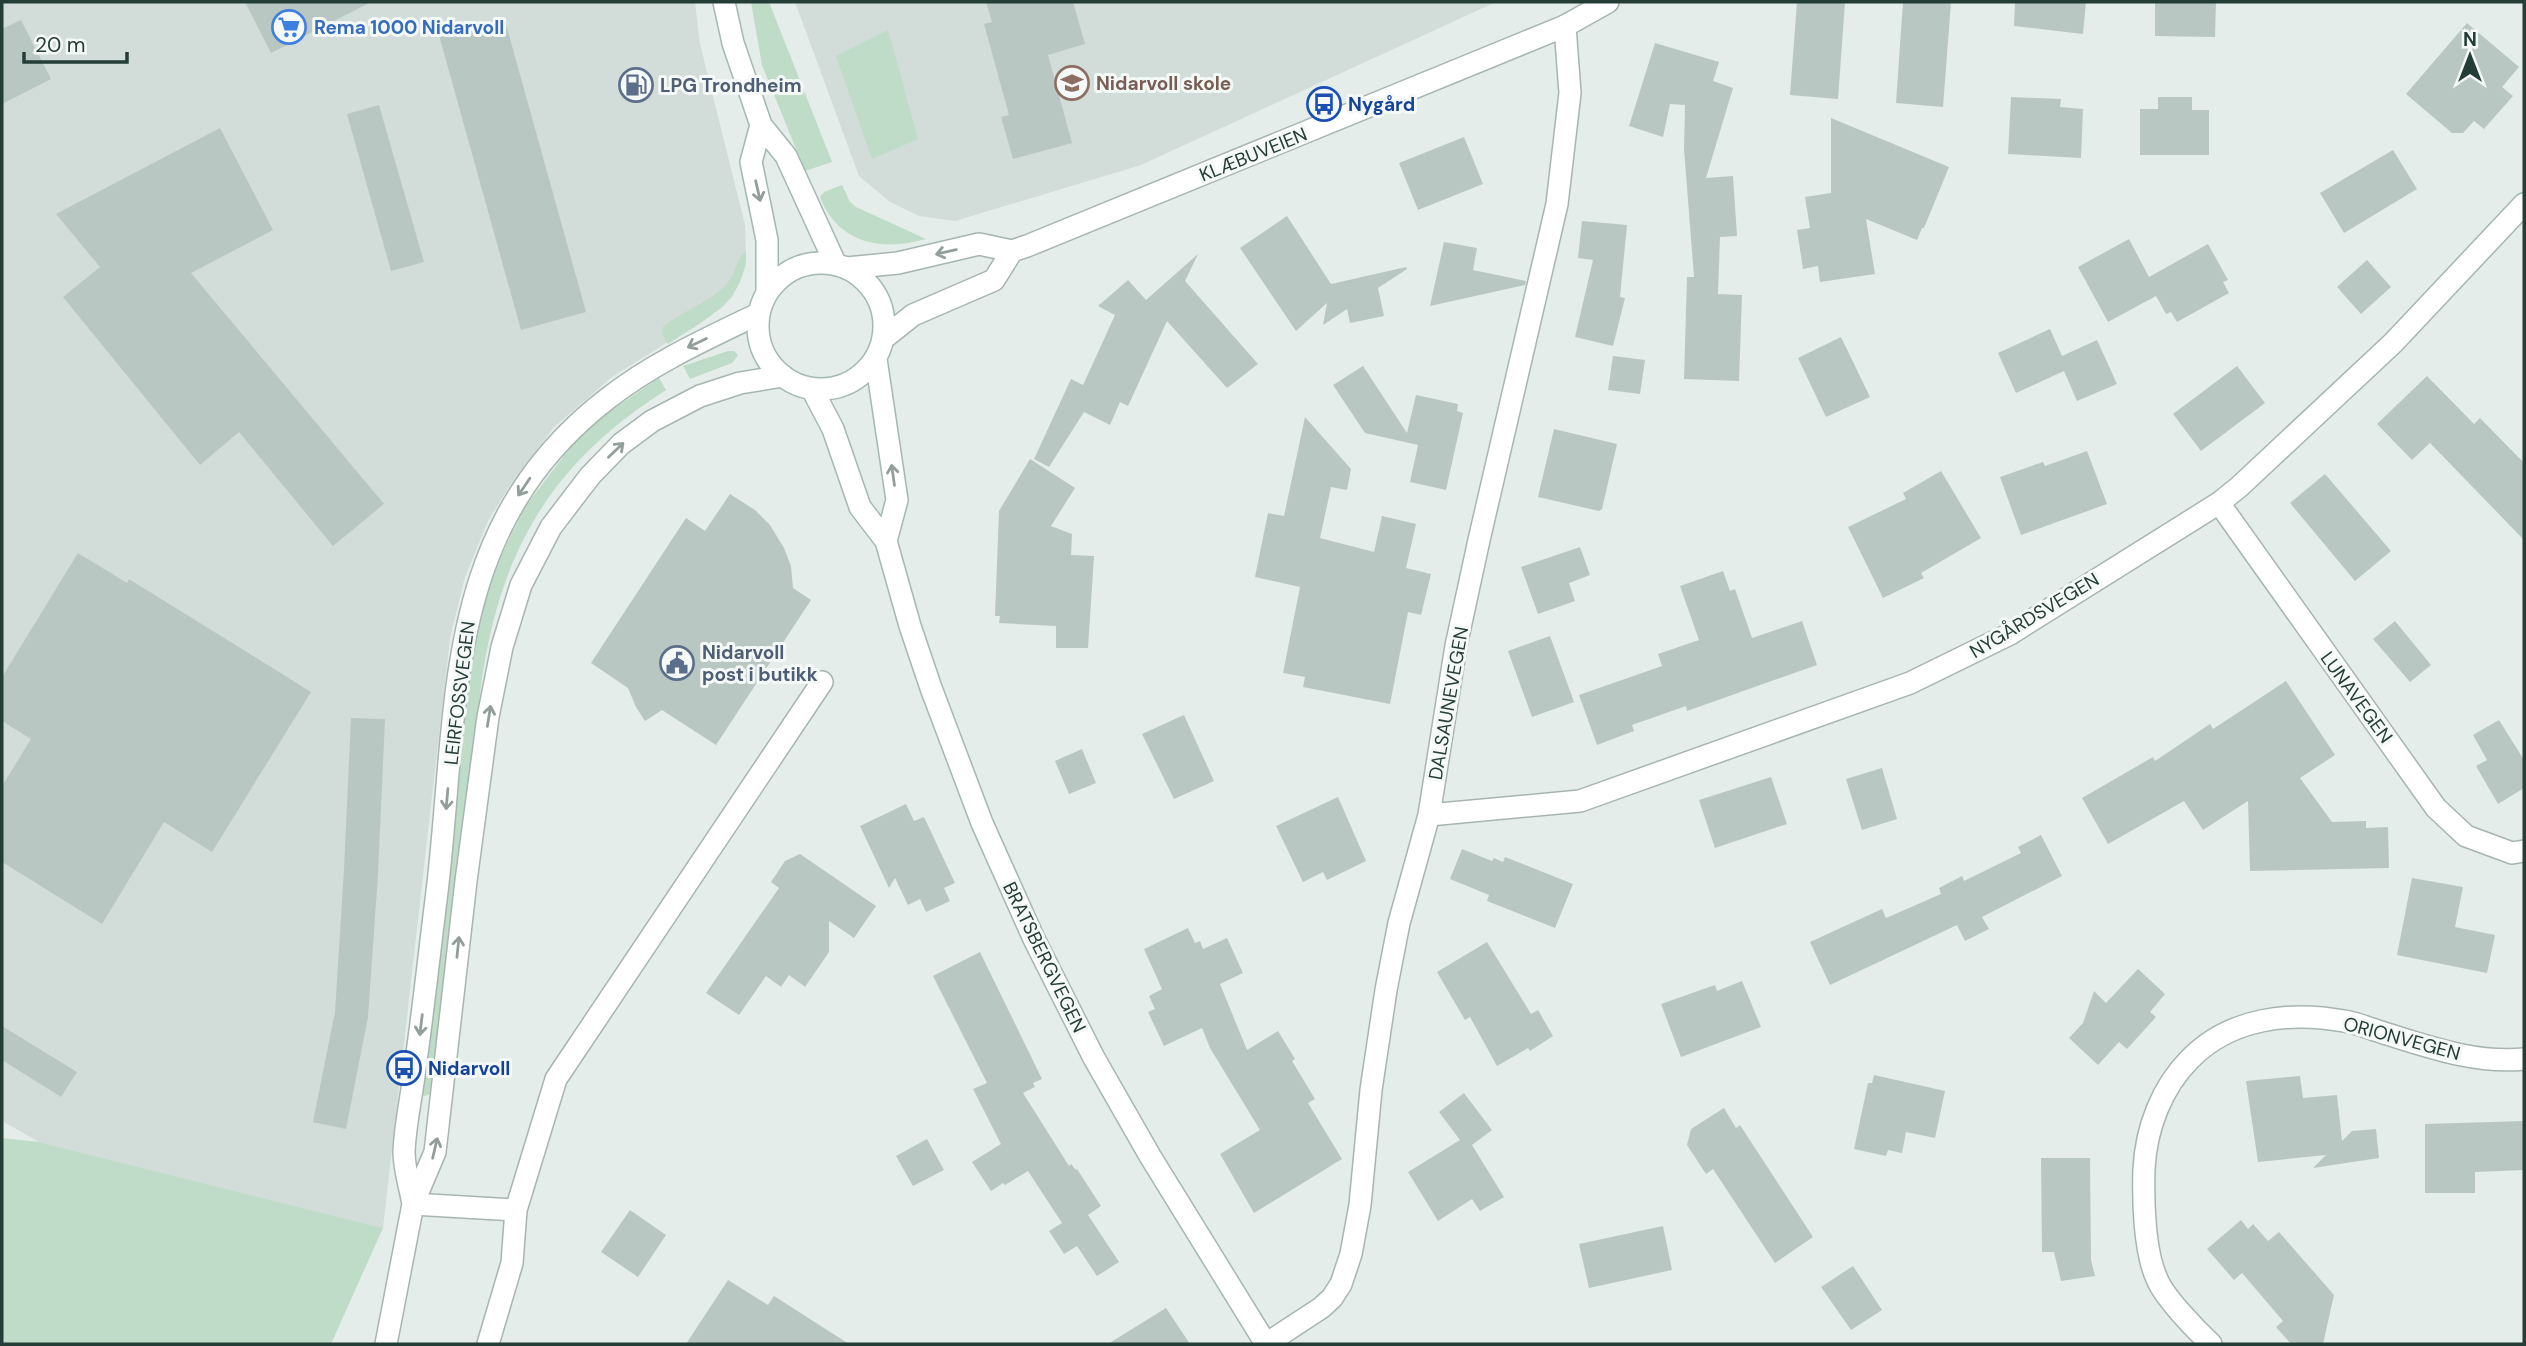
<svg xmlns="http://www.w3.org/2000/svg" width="2526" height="1346" font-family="'DM Sans',sans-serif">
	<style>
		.built { fill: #d2dcd8 }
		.green { fill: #bedcc7 }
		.building { fill: #b9c7c2 }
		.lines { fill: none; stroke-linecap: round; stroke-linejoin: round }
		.minor-casing { stroke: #a7b5b0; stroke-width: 24 }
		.tertiary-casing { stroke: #a7b5b0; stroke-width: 24 }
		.secondary-casing { stroke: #a3b8b1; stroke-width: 24 }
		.minor { stroke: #fff; stroke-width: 21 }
		.tertiary { stroke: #fff; stroke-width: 21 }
		.secondary { stroke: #fff; stroke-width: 21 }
		.oneway { stroke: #929e9b }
		.labels { text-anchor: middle; stroke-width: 6; stroke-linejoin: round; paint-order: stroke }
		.shop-label { font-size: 19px; font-weight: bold; fill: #366cbe; stroke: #f4f9f7; text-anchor: start }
		.education-label { font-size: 19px; font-weight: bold; fill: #785e54; stroke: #f4f9f7; text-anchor: start }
		.service-label { font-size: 19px; font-weight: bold; fill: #4e5e75; stroke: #f4f9f7; text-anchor: start }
		.transit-label { font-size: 19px; font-weight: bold; fill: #164399; stroke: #f4f9f7; text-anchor: start }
		.street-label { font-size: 19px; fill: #243d37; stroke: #f4f9f7 }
	</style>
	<rect width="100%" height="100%" fill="#e4ede9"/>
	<path class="built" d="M2,2H695L700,44L745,225L746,265L733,296L722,308L612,377L554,427L510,485L488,521L465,577L450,638L383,1228L39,1142L2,1121Z
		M795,2H1496L1141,165L955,221L919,216L890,202L859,176Z"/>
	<path class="green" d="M751,2H769L832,162L805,171L762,65Z
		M888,30L918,139L872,159L836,56Z
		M842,185L850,202L856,207L926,239C882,251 839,245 820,197L824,192Z
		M746,251C747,301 704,320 668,344L662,334L663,327C681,312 705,304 723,288C735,278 735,261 746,251Z
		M728,351H734L738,355L732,363L690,379L683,366Z
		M659,378L666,390C553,462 502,547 482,678L430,1094L425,1096L420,1094L459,780L471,653L492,574L525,507L576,440L609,412Z
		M2,1138L39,1142L383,1228L331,1344H2Z"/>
	<path class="building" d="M245,2H371L271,53Z
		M986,2H1073L1085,44L1048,55L1072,143L1013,159L1001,117L1009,115L984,24L992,22Z
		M1797,2H1845L1838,99L1790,95Z
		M1903,2H1951L1943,107L1896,103Z
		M2015,2H2086L2083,34L2014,26Z
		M2155,2H2216L2215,37L2155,36Z
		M504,17L586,312L521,330L439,35Z
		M21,20L51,79L2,104V29Z
		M2467,23L2519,67L2502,87L2513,96L2484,129L2474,121L2463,133H2452L2406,94Z
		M1655,43L1719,62L1713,81L1733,88L1706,178L1733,176L1737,236L1720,237L1718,294L1742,295L1739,381L1684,379L1687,277H1694L1684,149L1685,105L1670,104L1663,137L1629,126Z
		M2011,97L2061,99L2060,107L2083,109L2081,158L2008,154Z
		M2158,97H2192V110H2209V155H2140V109H2158Z
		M379,105L424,262L391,271L347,114Z
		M1831,118L1949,167L1924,228H1922L1917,240L1866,219L1875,274L1820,282L1818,266L1803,269L1797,230L1810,228L1805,197L1831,193Z
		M220,128L273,230L191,273L384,504L333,546L239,432L200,465L63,297L100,267L56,214Z
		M1464,137L1483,184L1418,210L1399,163Z
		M2393,150L2417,189L2344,233L2320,193Z
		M1287,216L1331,284L1406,267L1407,269L1378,288L1384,316L1350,323L1347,309L1323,325L1327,303L1296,331L1240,248Z
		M1582,221L1627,225L1620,297L1625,298L1613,346L1575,337L1593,260L1578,258Z
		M2129,239L2149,277L2208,244L2228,280L2223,282L2229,293L2177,322L2171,312L2166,314L2156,296L2108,322L2078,267Z
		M1444,242L1477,248L1473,270L1526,281L1525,285L1430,306Z
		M1198,254L1185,281L1258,364L1227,388L1167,321L1128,406L1120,402L1110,425L1084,412L1049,467L1034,459L1071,379L1083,385L1115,315L1098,306L1128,280L1146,300Z
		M2367,260L2391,287L2361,314L2337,287Z
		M2050,329L2062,356L2097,340L2117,384L2077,401L2064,371L2016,393L1998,353Z
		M1841,337L1870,397L1826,417L1798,358Z
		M1613,356L1645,360L1640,394L1608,390Z
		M1363,366L1407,433L1416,395L1458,404L1457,411L1463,413L1446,490L1410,482L1418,445L1365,433L1333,385Z
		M2237,366L2265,403L2201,451L2173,414Z
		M2427,376L2474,424L2480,418L2524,463V540L2430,443L2412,460L2377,424Z
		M1305,417L1351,469L1347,490L1331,487L1320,538L1374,552L1382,516L1416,524L1406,568L1431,574L1421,615L1408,612L1390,704L1303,687L1305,677L1283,673L1300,587L1255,577L1268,513L1284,516Z
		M1554,429L1617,444L1602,509L1599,511L1538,497Z
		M2087,451L2107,504L2021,535L2000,477L2043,462L2045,466Z
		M1030,459L1075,488L1051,526L1072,534L1071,555L1094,556L1088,648H1056V626L999,623L1000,616H995L999,511Z
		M1941,471L1981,538L1921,573L1924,578L1883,598L1848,527L1906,499L1903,493Z
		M2325,474L2391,551L2355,581L2290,503Z
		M730,494L755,510L770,525L784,548L791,566L793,588L811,600L716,745L662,710L645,721L636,707L628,688L591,663L686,518L705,531Z
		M1580,547L1590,575L1569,583L1575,601L1538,614L1521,567Z
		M78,553L127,583L129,579L311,692L212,852L164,822L102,924L2,862V786L31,739L2,721V677Z
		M1723,571L1730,591L1735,589L1752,638L1802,621L1817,665L1687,711L1686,706L1632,725L1634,731L1597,745L1579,695L1662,666L1658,654L1699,640L1680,586Z
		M2395,621L2431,665L2410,682L2373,639Z
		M1550,636L1574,702L1532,717L1508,651Z
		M2286,681L2335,755L2300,778L2332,822L2366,821V828L2388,827L2389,868L2250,871L2248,801L2203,830L2184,801L2108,844L2082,798L2153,757L2155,761L2210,724L2213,729Z
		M1184,715L1214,781L1174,799L1142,734Z
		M351,718L385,719L378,874L368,1017L346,1129L313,1122L335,1012L344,870Z
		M2499,720L2524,760V788L2498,804L2476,766L2487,760L2473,735Z
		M1082,749L1096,783L1069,794L1055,761Z
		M1882,768L1897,819L1862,830L1846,779Z
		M1771,777L1787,824L1715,848L1699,800Z
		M1338,797L1366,861L1327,880L1323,872L1303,882L1276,826Z
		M906,804L914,821L924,817L955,883L944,888L950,901L926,912L920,899L908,905L895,878L889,888L860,826Z
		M2041,835L2062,876L1982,917L1989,929L1965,941L1957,925L1830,985L1810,942L1882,909L1886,918L1941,894L1939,888L1962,876L1964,881L2021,853L2018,847Z
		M1462,849L1492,861L1494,858L1503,862L1505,857L1573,884L1555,928L1487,901L1489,895L1450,879Z
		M800,854L876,906L854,938L829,921V952L805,987L789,975L781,987L766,976L739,1015L706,993L779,888L771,882L785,861Z
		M2412,878L2463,887L2455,927L2495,935L2487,973L2397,955Z
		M1188,928L1195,943L1200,941L1203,949L1227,938L1243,973L1220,984L1247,1050L1278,1031L1295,1059L1292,1061L1315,1099L1308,1103L1342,1159L1254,1213L1220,1154L1260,1130L1210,1048L1202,1028L1164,1046L1148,1012L1155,1009L1149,996L1162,989L1144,949Z
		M1487,942L1531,1014L1538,1010L1553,1036L1530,1051L1528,1048L1497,1066L1470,1017L1465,1020L1437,972Z
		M980,952L1042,1079L1033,1083L1035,1087L1023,1093L1069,1166L1071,1164L1076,1170L1077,1169L1101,1206L1088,1215L1119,1262L1097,1276L1077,1246L1064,1254L1049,1231L1062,1223L1028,1171L1005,1185L1003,1183L991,1191L972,1162L1001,1144L973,1089L987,1083L933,976Z
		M2138,969L2165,994L2150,1012L2156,1017L2127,1049L2119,1042L2098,1065L2069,1038L2083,1023L2094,991L2106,1003Z
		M1742,981L1761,1027L1681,1057L1661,1004L1715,985L1717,991Z
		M2,1026L77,1072L61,1097L2,1060Z
		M1874,1075L1945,1091L1935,1138L1906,1132L1902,1153L1888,1150L1886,1156L1854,1149L1868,1083H1872Z
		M2300,1076L2303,1098L2337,1095L2342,1141L2352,1131L2376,1129L2379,1158L2313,1168L2326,1155L2258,1162L2246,1081Z
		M1464,1093L1492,1130L1472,1145L1504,1197L1480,1211L1472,1199L1438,1221L1408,1172L1460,1140L1439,1112Z
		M1724,1108L1736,1128L1740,1125L1813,1237L1775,1263L1713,1169L1706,1174L1687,1145L1691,1129Z
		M2524,1121V1170L2475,1172V1193H2425V1124Z
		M927,1139L944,1170L913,1186L896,1156Z
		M2041,1158H2090L2091,1260L2095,1276L2061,1281L2054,1252H2042Z
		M630,1210L666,1235L638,1277L601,1252Z
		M2241,1220L2248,1229L2253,1224L2268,1241L2279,1232L2334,1295L2323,1344H2291L2276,1327L2283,1321L2242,1273L2234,1280L2207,1249Z
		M1663,1226L1672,1270L1589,1288L1579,1244Z
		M1853,1266L1882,1310L1851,1330L1821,1287Z
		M728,1280L768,1305L774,1296L849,1344H686Z
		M1166,1308L1190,1344H1108Z"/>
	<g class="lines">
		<g class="minor-casing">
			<path id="minor" d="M2219,503L2436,808L2466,836L2512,853L2524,851
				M1429,815L1580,801L1910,683L2010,634L2219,503L2239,487L2393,343L2524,204
				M413,1204L516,1210L512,1263L488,1344
				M516,1210L556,1079L822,682
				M1266,1344L1321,1308L1332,1298L1341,1284L1351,1254L1360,1205L1371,1090L1386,990L1399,923L1429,815L1456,646L1479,540L1557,204L1570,93L1565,26
				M2211,1344C2196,1330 2164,1297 2157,1279C2144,1251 2143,1199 2144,1169C2146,1128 2162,1087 2190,1059C2230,1018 2290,1011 2344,1021C2357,1023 2371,1029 2384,1033C2429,1047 2477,1064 2524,1059"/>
		</g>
		<g class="tertiary-casing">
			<path id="tertiary" d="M847,268L898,263L979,244L1012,251L1027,246L1565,26L1608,2
				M884,338L913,315L994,280L1012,251
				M413,1204C410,1187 404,1169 404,1152C405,1124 412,1095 415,1068C423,1012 429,956 436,900C460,711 438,530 607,399C653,363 706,339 758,314
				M386,1344L413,1204L435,1152L466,881L488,717L502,647L521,585L551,527L590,476L621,444L652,421L700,396L740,383L783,376"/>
		</g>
		<g class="secondary-casing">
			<path id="secondary" d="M724,2L733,43L761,125L786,156L836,265
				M761,125L751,162L767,240V293
				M758 326a63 63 0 1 1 126 0a63 63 0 1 1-126 0Z
				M876,359L897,500L886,541
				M812,389L833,429L860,507L886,541L910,626L931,688L982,823L1034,939L1094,1058L1150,1156L1266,1344"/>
		</g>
		<use href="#minor" class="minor"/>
		<use href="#tertiary" class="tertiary"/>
		<use href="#secondary" class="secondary"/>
	</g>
	<defs><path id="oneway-shaft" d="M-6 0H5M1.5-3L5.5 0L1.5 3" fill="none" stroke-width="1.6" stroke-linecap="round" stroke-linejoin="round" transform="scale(1.75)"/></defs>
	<g class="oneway">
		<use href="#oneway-shaft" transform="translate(758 191) rotate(77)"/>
		<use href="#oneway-shaft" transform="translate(946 252) rotate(167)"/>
		<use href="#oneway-shaft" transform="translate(697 343) rotate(154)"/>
		<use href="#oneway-shaft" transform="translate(616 450) rotate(-44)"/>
		<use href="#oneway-shaft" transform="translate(893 475) rotate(-98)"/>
		<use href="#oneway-shaft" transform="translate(524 487) rotate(124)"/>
		<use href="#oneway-shaft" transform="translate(489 716) rotate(-81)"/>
		<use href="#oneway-shaft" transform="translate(447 799) rotate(95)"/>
		<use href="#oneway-shaft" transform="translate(458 947) rotate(-84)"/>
		<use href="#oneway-shaft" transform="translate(421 1025) rotate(97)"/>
		<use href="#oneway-shaft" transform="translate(435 1148) rotate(-77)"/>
	</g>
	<defs>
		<g id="supermarket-ring" transform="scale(1.75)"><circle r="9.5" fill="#f4f9f7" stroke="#3f7fe0" stroke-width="1.5"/><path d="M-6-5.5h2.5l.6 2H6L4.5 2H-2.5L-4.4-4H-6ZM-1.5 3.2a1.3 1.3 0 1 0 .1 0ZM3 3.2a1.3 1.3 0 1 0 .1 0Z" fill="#3f7fe0"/></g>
		<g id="school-ring" transform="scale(1.75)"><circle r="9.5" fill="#f4f9f7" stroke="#8d6e63" stroke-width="1.5"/><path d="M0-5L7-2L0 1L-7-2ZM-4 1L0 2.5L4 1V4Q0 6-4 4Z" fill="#8d6e63"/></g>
		<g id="fuel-ring" transform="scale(1.75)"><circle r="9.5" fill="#f4f9f7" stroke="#5c6f8a" stroke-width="1.5"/><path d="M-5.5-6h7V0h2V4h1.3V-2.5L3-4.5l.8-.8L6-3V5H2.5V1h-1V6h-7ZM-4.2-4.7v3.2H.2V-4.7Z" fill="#5c6f8a"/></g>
		<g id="bus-ring" transform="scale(1.75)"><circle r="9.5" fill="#f4f9f7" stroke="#1a4fb4" stroke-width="1.5"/><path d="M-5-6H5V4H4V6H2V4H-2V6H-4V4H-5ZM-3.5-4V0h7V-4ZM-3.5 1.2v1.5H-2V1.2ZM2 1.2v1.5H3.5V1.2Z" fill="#1a4fb4"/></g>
		<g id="civic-ring" transform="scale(1.75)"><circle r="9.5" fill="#f4f9f7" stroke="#5c6f8a" stroke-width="1.5"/><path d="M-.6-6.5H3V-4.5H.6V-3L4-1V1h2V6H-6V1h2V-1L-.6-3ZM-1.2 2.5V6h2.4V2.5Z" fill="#5c6f8a"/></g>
	</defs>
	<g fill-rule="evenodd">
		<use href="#supermarket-ring" x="289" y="27"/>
		<use href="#school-ring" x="1072" y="83"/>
		<use href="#fuel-ring" x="636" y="85"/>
		<use href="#bus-ring" x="1324" y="104"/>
		<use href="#civic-ring" x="677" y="663"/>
		<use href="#bus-ring" x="404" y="1068"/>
	</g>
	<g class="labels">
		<g class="shop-label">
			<text x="314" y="34">Rema 1000 Nidarvoll</text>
		</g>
		<g class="education-label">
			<text x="1096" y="90">Nidarvoll skole</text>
		</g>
		<g class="service-label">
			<text x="660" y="92">LPG Trondheim</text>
			<text x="702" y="659">Nidarvoll<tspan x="702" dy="22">post i butikk</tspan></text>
		</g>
		<g class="transit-label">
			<text x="1348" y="111">Nygård</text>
			<text x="428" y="1075">Nidarvoll</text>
		</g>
		<g class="street-label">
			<text transform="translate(1253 154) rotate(-22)" y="7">KLÆBUVEIEN</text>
			<text transform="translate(2034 615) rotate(-31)" y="7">NYGÅRDSVEGEN</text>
			<text transform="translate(459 693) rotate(-83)" y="7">LEIRFOSSVEGEN</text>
			<text transform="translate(2357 697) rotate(54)" y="7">LUNAVEGEN</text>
			<text transform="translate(1448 703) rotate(-80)" y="7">DALSAUNEVEGEN</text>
			<text transform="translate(1045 957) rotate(64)" y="7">BRATSBERGVEGEN</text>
			<text transform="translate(2402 1038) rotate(15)" y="7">ORIONVEGEN</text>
		</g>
	</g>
	<rect width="2526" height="1346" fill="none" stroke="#243d37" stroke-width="7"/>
	<g transform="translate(2470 56)" stroke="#f4f9f7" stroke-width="5" paint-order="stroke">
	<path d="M0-5L12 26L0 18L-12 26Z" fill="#243d37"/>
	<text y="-10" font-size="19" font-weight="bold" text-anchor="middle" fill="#243d37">N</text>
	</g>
	<path d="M24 52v10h103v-10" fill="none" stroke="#243d37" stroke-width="3.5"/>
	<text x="35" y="52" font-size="21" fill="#243d37" stroke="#f4f9f7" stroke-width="5" paint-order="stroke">20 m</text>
</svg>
